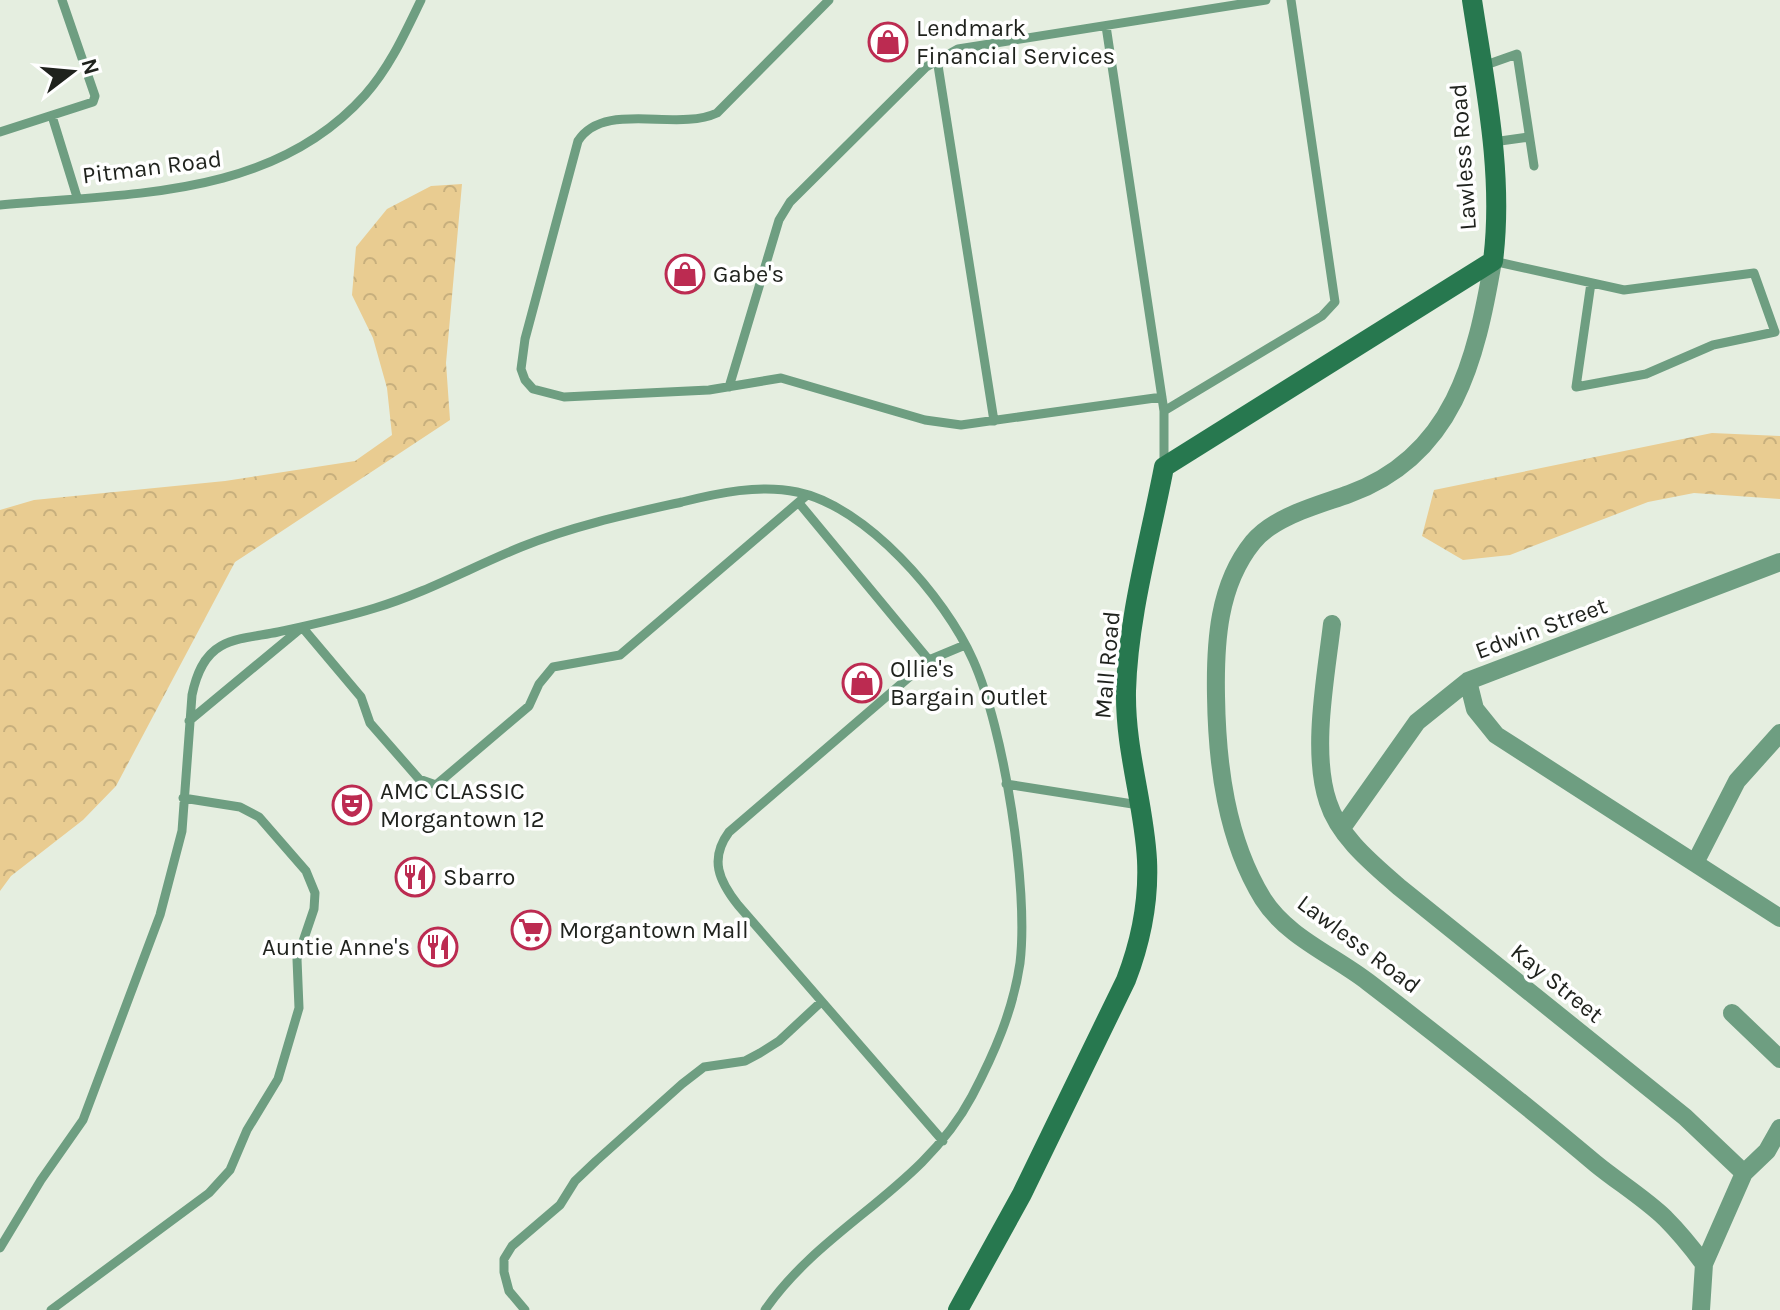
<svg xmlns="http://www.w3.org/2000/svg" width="1780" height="1310" font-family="Karla,sans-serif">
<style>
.forest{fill:url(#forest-crowns)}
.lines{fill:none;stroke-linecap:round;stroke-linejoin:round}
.lane{stroke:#6e9e81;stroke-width:9}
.street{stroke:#6e9e81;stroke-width:18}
.secondary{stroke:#27784f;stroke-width:20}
.labels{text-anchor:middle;stroke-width:7;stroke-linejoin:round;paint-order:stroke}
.poi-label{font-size:24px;fill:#1f221d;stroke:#fff;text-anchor:start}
.street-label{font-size:24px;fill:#1f221d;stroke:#fff}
</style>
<defs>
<pattern id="forest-crowns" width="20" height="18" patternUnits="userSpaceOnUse" patternTransform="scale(2)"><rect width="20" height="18" fill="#e9cc91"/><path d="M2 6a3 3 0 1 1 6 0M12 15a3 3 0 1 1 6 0" fill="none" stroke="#c7af7d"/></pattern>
</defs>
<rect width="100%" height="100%" fill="#e5eee0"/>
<path class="forest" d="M 462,184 L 446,363 L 450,420 L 235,562 L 116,786 L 83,820 L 11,876 L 0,891 L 0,510 L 34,500 L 225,481 L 355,461 L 392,435 L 387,388 L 373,338 L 352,295 L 356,247 L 387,209 L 431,186 Z
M 1712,433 L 1780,436 L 1780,499 L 1694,493 L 1648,502 L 1510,555 L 1463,560 L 1422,536 L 1434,490 Z"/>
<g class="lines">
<path class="lane" d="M 829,0 L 717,113 C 676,132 604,100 578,141 L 525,339 L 521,369 L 525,380 L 533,389 L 564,397 L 709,390 L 781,378 L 925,420 L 961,425 L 1162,397
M 1106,26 L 1164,411 L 1164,466
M 937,59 L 994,421
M 1483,66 L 1517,54 L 1534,166
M 52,116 L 77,197
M 0,132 L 93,102 L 95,96 L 62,0
M 1493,142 L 1529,137
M 0,205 C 128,193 272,199 365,95 C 390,67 405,33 421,0
M 1493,261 L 1624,290 L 1754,273 L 1775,332 L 1713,345 L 1646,374 L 1576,387 L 1591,283
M 729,387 L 779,220 L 790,202 L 926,67 L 958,49 L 1266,0
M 1164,411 L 1322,316 L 1335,302 L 1291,0
M 799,503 L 929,660
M 302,627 L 361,697 L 370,723 L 419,779 L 436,785 L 529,706 L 539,684 L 553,667 L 620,655 L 807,495
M 189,721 L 300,629
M 1006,784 L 1139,805
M 943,1141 L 738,905 C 719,881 709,859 729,832 L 929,660 L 965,645
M 0,1248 L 41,1180 L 83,1120 L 160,915 L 182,831 L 192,695 C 196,676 203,656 221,646 C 237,637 260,636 278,632 C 310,625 343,618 375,608 C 425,593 472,567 521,547 C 572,526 628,514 682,502 C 718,493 760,484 797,492 C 866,506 945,597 973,660 C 1004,729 1029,888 1020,963 C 1013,1011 994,1054 972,1096 C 922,1190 824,1225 765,1310
M 51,1310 L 209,1193 L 230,1170 L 247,1130 L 278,1079 L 299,1008 L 297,959 L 314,909 L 315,893 L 306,871 L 259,817 L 240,807 L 183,798
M 525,1310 L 509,1291 L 504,1272 L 504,1259 L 512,1246 L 560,1205 L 575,1181 L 596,1161 L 682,1084 L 704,1067 L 745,1061 L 760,1053 L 779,1041 L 821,1002"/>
<path class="street" d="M 1493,261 C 1476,360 1454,456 1349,494 C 1319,505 1274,516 1253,542 C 1218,585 1215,643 1216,696 C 1217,764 1226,839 1263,899 C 1287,937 1333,955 1368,982 C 1445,1041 1521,1101 1596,1164 C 1618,1182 1644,1198 1665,1218 C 1679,1232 1692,1248 1704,1264 L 1701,1310
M 1332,624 C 1326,676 1311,752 1328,802 C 1339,837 1373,864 1399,887 L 1685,1117 L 1744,1173
M 1468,681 L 1475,709 L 1496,735 L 1780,918
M 1342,828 L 1417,722 L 1468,681 L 1780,562
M 1695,863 L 1737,781 L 1780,733
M 1732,1013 L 1780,1059
M 1704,1264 L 1744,1173 L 1767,1151 L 1780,1128"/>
<path class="secondary" d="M 958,1310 L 1022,1194 L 1126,980 C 1141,941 1149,902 1147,860 C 1144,803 1125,751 1126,691 C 1128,617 1150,540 1164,467 L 1493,261 C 1504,174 1485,86 1472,0"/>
</g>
<defs>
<g id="shop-ring" transform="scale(2)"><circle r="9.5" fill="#fff" stroke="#bc2b51" stroke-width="1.5"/><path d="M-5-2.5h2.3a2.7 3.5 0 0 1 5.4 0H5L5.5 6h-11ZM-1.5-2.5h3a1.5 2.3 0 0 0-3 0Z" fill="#bc2b51"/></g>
<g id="theatre-ring" transform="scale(2)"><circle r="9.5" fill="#fff" stroke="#bc2b51" stroke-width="1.5"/><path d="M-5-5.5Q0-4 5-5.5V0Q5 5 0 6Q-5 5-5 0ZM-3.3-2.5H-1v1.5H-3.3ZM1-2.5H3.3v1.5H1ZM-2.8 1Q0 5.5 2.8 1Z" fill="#bc2b51"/></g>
<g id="restaurant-ring" transform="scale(2)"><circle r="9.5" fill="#fff" stroke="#bc2b51" stroke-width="1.5"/><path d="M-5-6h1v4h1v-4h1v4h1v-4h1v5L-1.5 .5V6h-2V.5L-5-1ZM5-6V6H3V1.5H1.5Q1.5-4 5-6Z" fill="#bc2b51"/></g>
<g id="supermarket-ring" transform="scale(2)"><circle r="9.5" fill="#fff" stroke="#bc2b51" stroke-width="1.5"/><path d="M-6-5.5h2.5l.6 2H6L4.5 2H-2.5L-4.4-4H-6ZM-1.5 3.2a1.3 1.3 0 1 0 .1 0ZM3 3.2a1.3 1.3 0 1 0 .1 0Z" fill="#bc2b51"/></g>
</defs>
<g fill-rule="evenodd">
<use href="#shop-ring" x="888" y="42"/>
<use href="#shop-ring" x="685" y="274"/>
<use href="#shop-ring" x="862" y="683"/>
<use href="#theatre-ring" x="352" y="805"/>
<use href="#restaurant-ring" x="415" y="877"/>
<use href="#supermarket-ring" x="531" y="930"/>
<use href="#restaurant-ring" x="438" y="947"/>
</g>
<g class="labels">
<g class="poi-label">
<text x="916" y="36">Lendmark<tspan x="916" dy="28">Financial Services</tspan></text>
<text x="713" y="282">Gabe's</text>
<text x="890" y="677">Ollie's<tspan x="890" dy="28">Bargain Outlet</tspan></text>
<text x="380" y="799">AMC CLASSIC<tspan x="380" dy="28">Morgantown 12</tspan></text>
<text x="443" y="885">Sbarro</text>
<text x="559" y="938">Morgantown Mall</text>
<text x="410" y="955" text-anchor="end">Auntie Anne's</text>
</g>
<g class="street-label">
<text transform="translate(1463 157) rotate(-94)" y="8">Lawless Road</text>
<text transform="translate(152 167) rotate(-7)" y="8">Pitman Road</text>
<text transform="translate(1541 628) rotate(-20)" y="8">Edwin Street</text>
<text transform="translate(1107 665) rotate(-85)" y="8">Mall Road</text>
<text transform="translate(1359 944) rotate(37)" y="8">Lawless Road</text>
<text transform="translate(1557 983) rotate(39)" y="8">Kay Street</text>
</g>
</g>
<g transform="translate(72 72) rotate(74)" stroke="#ffffff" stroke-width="6" paint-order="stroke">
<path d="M0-6L14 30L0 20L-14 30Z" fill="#1f221d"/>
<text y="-12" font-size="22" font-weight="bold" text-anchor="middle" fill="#1f221d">N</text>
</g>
</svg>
